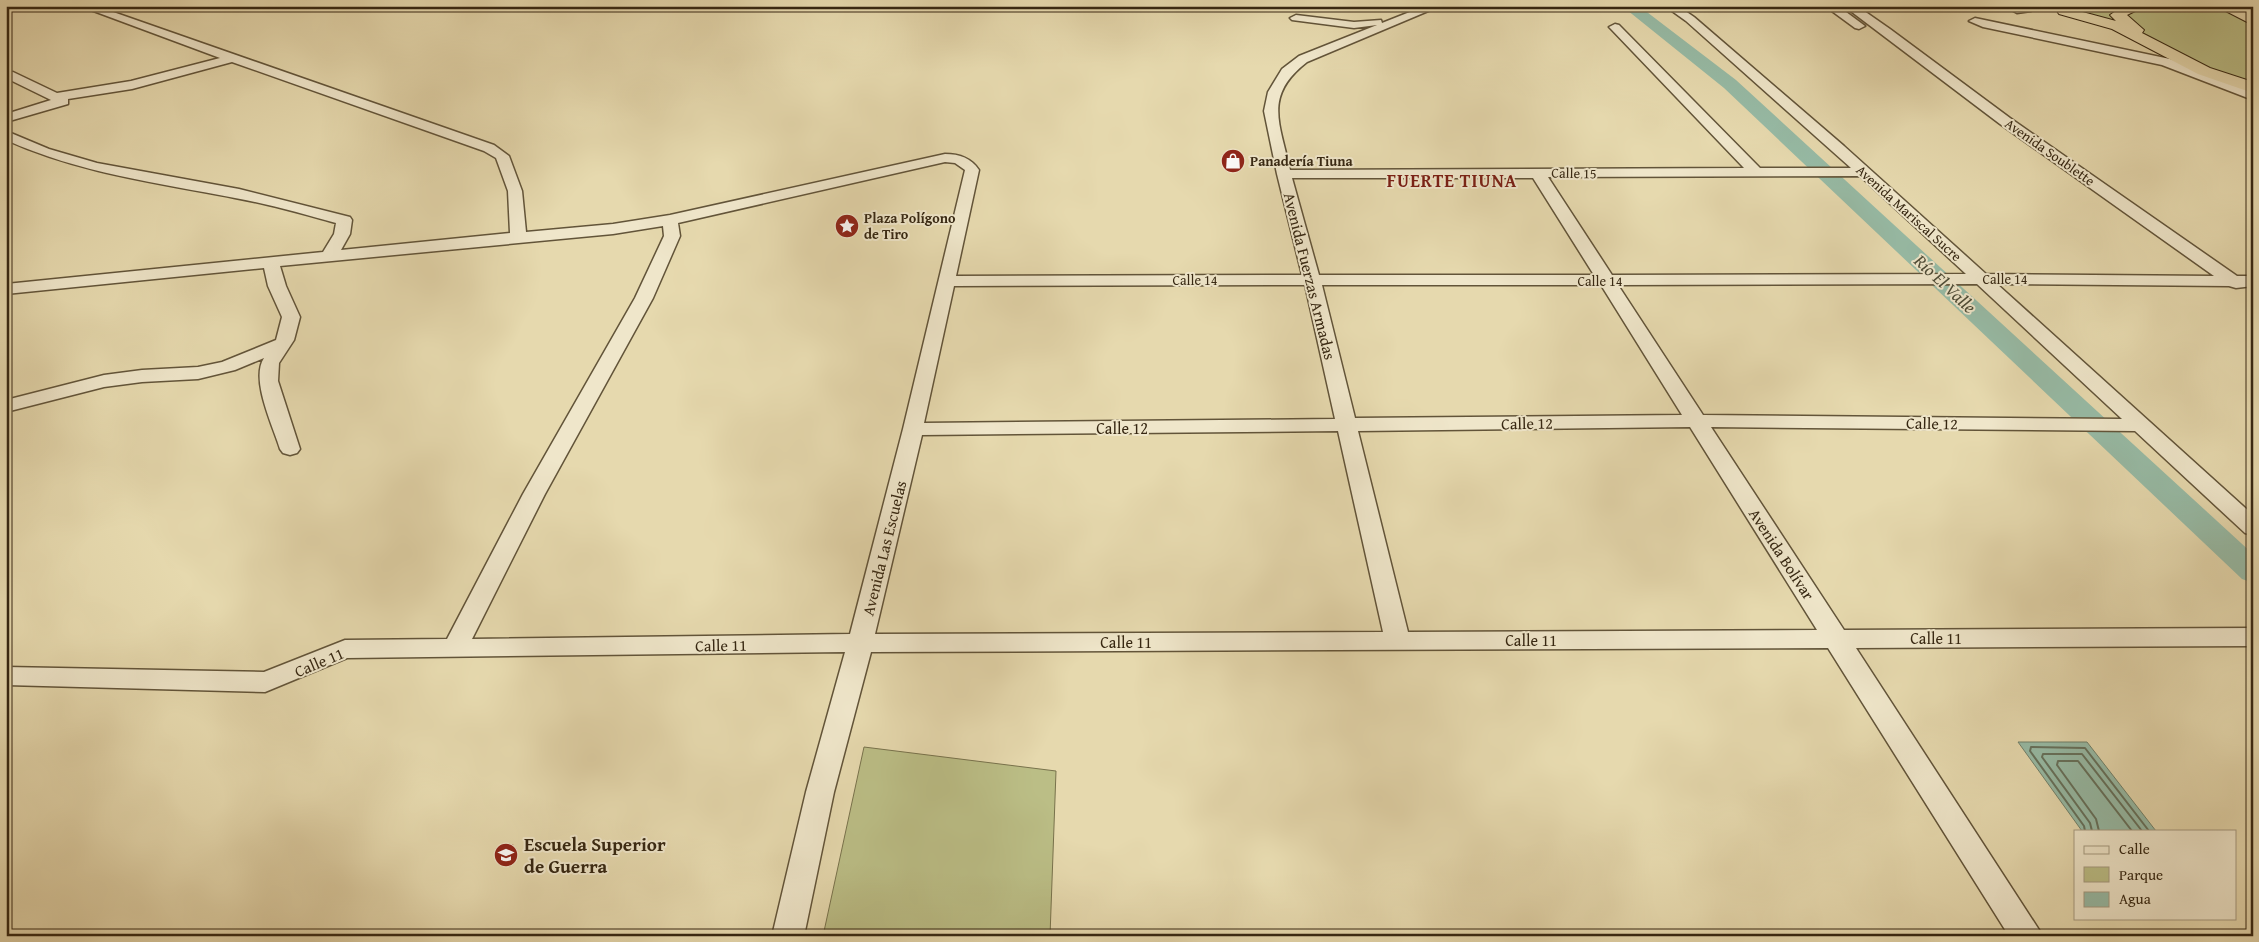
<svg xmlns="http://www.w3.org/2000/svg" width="2259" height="942" font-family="'Gentium Book Plus',serif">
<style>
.green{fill:#bbbe86;stroke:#78724c}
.water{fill:#97bba6;stroke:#70806b}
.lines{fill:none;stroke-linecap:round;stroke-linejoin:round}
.shore{stroke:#66715c;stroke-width:2}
.river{fill:#97bba6;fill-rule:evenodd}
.minor-casing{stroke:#625439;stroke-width:3}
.highway-casing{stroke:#362712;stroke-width:2}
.minor{fill:#efe6ca;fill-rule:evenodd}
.highway{fill:#e6d9ae;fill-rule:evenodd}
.labels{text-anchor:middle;stroke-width:4;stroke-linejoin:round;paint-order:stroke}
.far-street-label{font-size:14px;fill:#362712;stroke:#efe6ca}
.far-poi-label{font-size:14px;font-weight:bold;fill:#362712;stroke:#efe6ca;text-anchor:start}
.street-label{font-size:16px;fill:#362712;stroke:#efe6ca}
.far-district-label{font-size:18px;font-weight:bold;letter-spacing:1px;fill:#7a1f14;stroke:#efe6ca}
.water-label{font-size:18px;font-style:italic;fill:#4e4c37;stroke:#efe6ca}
.near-poi-label{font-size:19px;font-weight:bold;fill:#362712;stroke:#efe6ca;text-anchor:start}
</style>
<rect width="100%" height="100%" fill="#e6d9ae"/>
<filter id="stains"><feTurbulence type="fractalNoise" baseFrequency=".004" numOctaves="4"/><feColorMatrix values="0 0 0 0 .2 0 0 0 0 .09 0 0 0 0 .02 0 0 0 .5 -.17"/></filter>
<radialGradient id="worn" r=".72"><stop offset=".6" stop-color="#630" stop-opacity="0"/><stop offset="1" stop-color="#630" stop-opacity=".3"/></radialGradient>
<path class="green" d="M 2052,6 L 2223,6 L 2253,21 L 2253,88 L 2117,26 Z
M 864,747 L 1056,771 L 1050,936 L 823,936 Z"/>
<path class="water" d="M 2018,742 L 2087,742 L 2156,831 L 2082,831 Z"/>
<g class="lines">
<path class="shore" d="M 2085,831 L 2084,826 L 2030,751 L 2031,747 L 2085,748 L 2149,831
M 2092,831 L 2090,823 L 2042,757 L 2043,754 L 2082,754 L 2142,831
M 2099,831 L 2096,819 L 2057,765 L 2058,761 L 2078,761 L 2132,831"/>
<path class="river" d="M 1622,6 L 1639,6 L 1736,80 L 2253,554 L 2253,583 L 2242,579 L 1724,88 Z"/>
<g class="minor-casing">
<path id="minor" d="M 80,6 L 96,6 L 494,145 L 509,156 L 522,191 L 526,232 L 613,224 L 670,215 L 945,154 C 960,154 971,158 979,170 L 956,276 L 1302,275 L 1277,174 L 1264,111 L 1268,92 L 1282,69 L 1299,56 L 1377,25 L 1354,28 L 1292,20 L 1290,18 L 1296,15 L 1354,22 L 1381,20 L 1382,23 L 1425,6 L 1440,6 L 1307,62 C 1263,96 1280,123 1290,170 L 1744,168 L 1611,29 L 1609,27 L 1615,24 L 1619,25 L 1760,168 L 1851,168 L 1686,21 L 1665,6 L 1678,6 L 1694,17 L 1844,146 L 1986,274 L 2214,276 L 2000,124 L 1844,6 L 1857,6 L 1890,29 L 2010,118 L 2237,276 L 2253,276 L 2253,286 L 2236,288 L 2229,286 L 1997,284 L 2253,515 L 2253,535 L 2245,533 L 2135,431 L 1711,427 L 1844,630 L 2253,628 L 2253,646 L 1856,648 L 2043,936 L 2009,936 L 1828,648 L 871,652 L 834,792 L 804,936 L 772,936 L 806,792 L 845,652 L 347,658 L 265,692 L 6,685 L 6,667 L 264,672 L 345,640 L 447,639 L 523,494 L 635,298 L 664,236 L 663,226 L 613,234 L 280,266 L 286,286 L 300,317 L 294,340 L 279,363 L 278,381 L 300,449 L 297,453 L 290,455 L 283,453 L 280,449 C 273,426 250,379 264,358 L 235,370 L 198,379 L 142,382 L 104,387 L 6,412 L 6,400 L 104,375 L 142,370 L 198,367 L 222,362 L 276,340 L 282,317 L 268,286 L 264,268 L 6,294 L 6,284 L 323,252 L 334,234 L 336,223 C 303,214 269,204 235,198 C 158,183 79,173 6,140 L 6,131 L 49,149 L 97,163 L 239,189 L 350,217 L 352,220 L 350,234 L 341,250 L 510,233 L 508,191 L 496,158 L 484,151 L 232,62 L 132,89 L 68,99 L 68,104 L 6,122 L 6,114 L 51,100 L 6,78 L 6,72 L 13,72 L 57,93 L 131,81 L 220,58 ZM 945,162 L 955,163 L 965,170 L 903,429 L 850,634 L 472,639 L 545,494 L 653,298 L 680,236 L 678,223 ZM 1860,176 L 1966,274 L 1612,275 L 1548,177 ZM 1292,178 L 1533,178 L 1594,275 L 1319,275 ZM 1977,284 L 2122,419 L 1703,415 L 1618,285 ZM 1305,285 L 1335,419 L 924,423 L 954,286 ZM 1322,285 L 1601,285 L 1682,415 L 1355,418 ZM 1690,427 L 1817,630 L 1408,632 L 1358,431 ZM 1338,431 L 1383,632 L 875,634 L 922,435 Z
M 1825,6 L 1838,6 L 1865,26 L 1859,29 L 1855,28 Z
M 2004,6 L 2029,6 L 2032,9 L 2031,11 L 2017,13 Z
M 1975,18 L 2170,59 L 2253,91 L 2253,100 L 2162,65 L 1983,27 L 1969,21 Z"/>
</g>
<g class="highway-casing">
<path id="highway" d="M 2123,6 L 2151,6 L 2149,9 L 2135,11 L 2127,15 L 2144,30 L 2142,33 L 2210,68 L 2253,82 L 2253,93 L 2198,74 L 2112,29 L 2059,14 L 2057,11 L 2064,7 L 2116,21 L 2110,15 Z
M 2216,6 L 2234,6 L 2253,15 L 2253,25 Z"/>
</g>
<use href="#minor" class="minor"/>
<use href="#highway" class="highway"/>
</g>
<defs>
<g id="shop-disc" transform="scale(1.25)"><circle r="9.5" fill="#8f2418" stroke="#efe6ca"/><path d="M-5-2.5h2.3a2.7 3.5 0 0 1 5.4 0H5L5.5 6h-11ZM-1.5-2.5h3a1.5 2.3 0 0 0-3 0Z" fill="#fff"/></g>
<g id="sight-disc" transform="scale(1.25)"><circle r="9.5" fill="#8f2418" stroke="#efe6ca"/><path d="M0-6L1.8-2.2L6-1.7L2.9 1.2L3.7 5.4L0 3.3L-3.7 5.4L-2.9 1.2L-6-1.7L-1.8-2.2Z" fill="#fff"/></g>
<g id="school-disc" transform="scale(1.25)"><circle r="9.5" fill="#8f2418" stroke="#efe6ca"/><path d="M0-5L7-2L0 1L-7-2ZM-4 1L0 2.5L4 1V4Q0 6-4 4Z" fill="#fff"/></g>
</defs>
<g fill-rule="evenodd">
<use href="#shop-disc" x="1233" y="161"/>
<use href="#sight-disc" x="847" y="226"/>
<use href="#school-disc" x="506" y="855"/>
</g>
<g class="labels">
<g class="far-street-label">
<text transform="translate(2050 152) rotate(35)" y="5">Avenida Soublette</text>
<text transform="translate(1574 173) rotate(1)" y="5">Calle 15</text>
<text transform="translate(1909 213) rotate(42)" y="5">Avenida Mariscal Sucre</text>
<text x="2005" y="284">Calle 14</text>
<text x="1195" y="285">Calle 14</text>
<text x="1600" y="286">Calle 14</text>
</g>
<g class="far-poi-label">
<text x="1250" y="166">Panadería Tiuna</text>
<text x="864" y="223">Plaza Polígono<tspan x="864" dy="16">de Tiro</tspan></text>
</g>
<g class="street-label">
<text transform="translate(1310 276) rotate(76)" y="6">Avenida Fuerzas Armadas</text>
<text transform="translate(1527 423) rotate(-1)" y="6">Calle 12</text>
<text transform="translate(1932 423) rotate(1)" y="6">Calle 12</text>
<text x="1122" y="434">Calle 12</text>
<text transform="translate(884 548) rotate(-76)" y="6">Avenida Las Escuelas</text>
<text transform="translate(1782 554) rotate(57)" y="6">Avenida Bolívar</text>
<text x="1936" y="644">Calle 11</text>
<text x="1531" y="646">Calle 11</text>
<text x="1126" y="648">Calle 11</text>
<text transform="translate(721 645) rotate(-1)" y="6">Calle 11</text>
<text transform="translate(319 662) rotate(-23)" y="6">Calle 11</text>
</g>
<g class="far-district-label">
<text x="1452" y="187">FUERTE TIUNA</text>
</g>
<g class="water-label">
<text transform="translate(1945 284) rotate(43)" y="6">Río El Valle</text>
</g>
<g class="near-poi-label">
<text x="524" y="851">Escuela Superior<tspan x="524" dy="22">de Guerra</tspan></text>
</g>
</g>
<rect width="2259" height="942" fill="none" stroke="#e6d9ae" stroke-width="25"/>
<rect x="8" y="8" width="2244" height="927" fill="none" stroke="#362712" stroke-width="2.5"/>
<rect x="12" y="12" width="2234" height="917" fill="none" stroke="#362712"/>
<rect x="2074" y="830" width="162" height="90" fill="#efe6ca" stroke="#a59a80"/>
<rect x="2084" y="846" width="25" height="8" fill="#efe6ca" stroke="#a59a80"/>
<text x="2119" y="854" font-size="15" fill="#362712">Calle</text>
<rect x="2084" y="867" width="25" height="15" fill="#bbbe86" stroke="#a59a80"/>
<text x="2119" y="880" font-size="15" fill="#362712">Parque</text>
<rect x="2084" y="892" width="25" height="15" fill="#97bba6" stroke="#a59a80"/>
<text x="2119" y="904" font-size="15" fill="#362712">Agua</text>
<rect width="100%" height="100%" filter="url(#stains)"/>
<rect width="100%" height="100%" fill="url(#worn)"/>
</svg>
